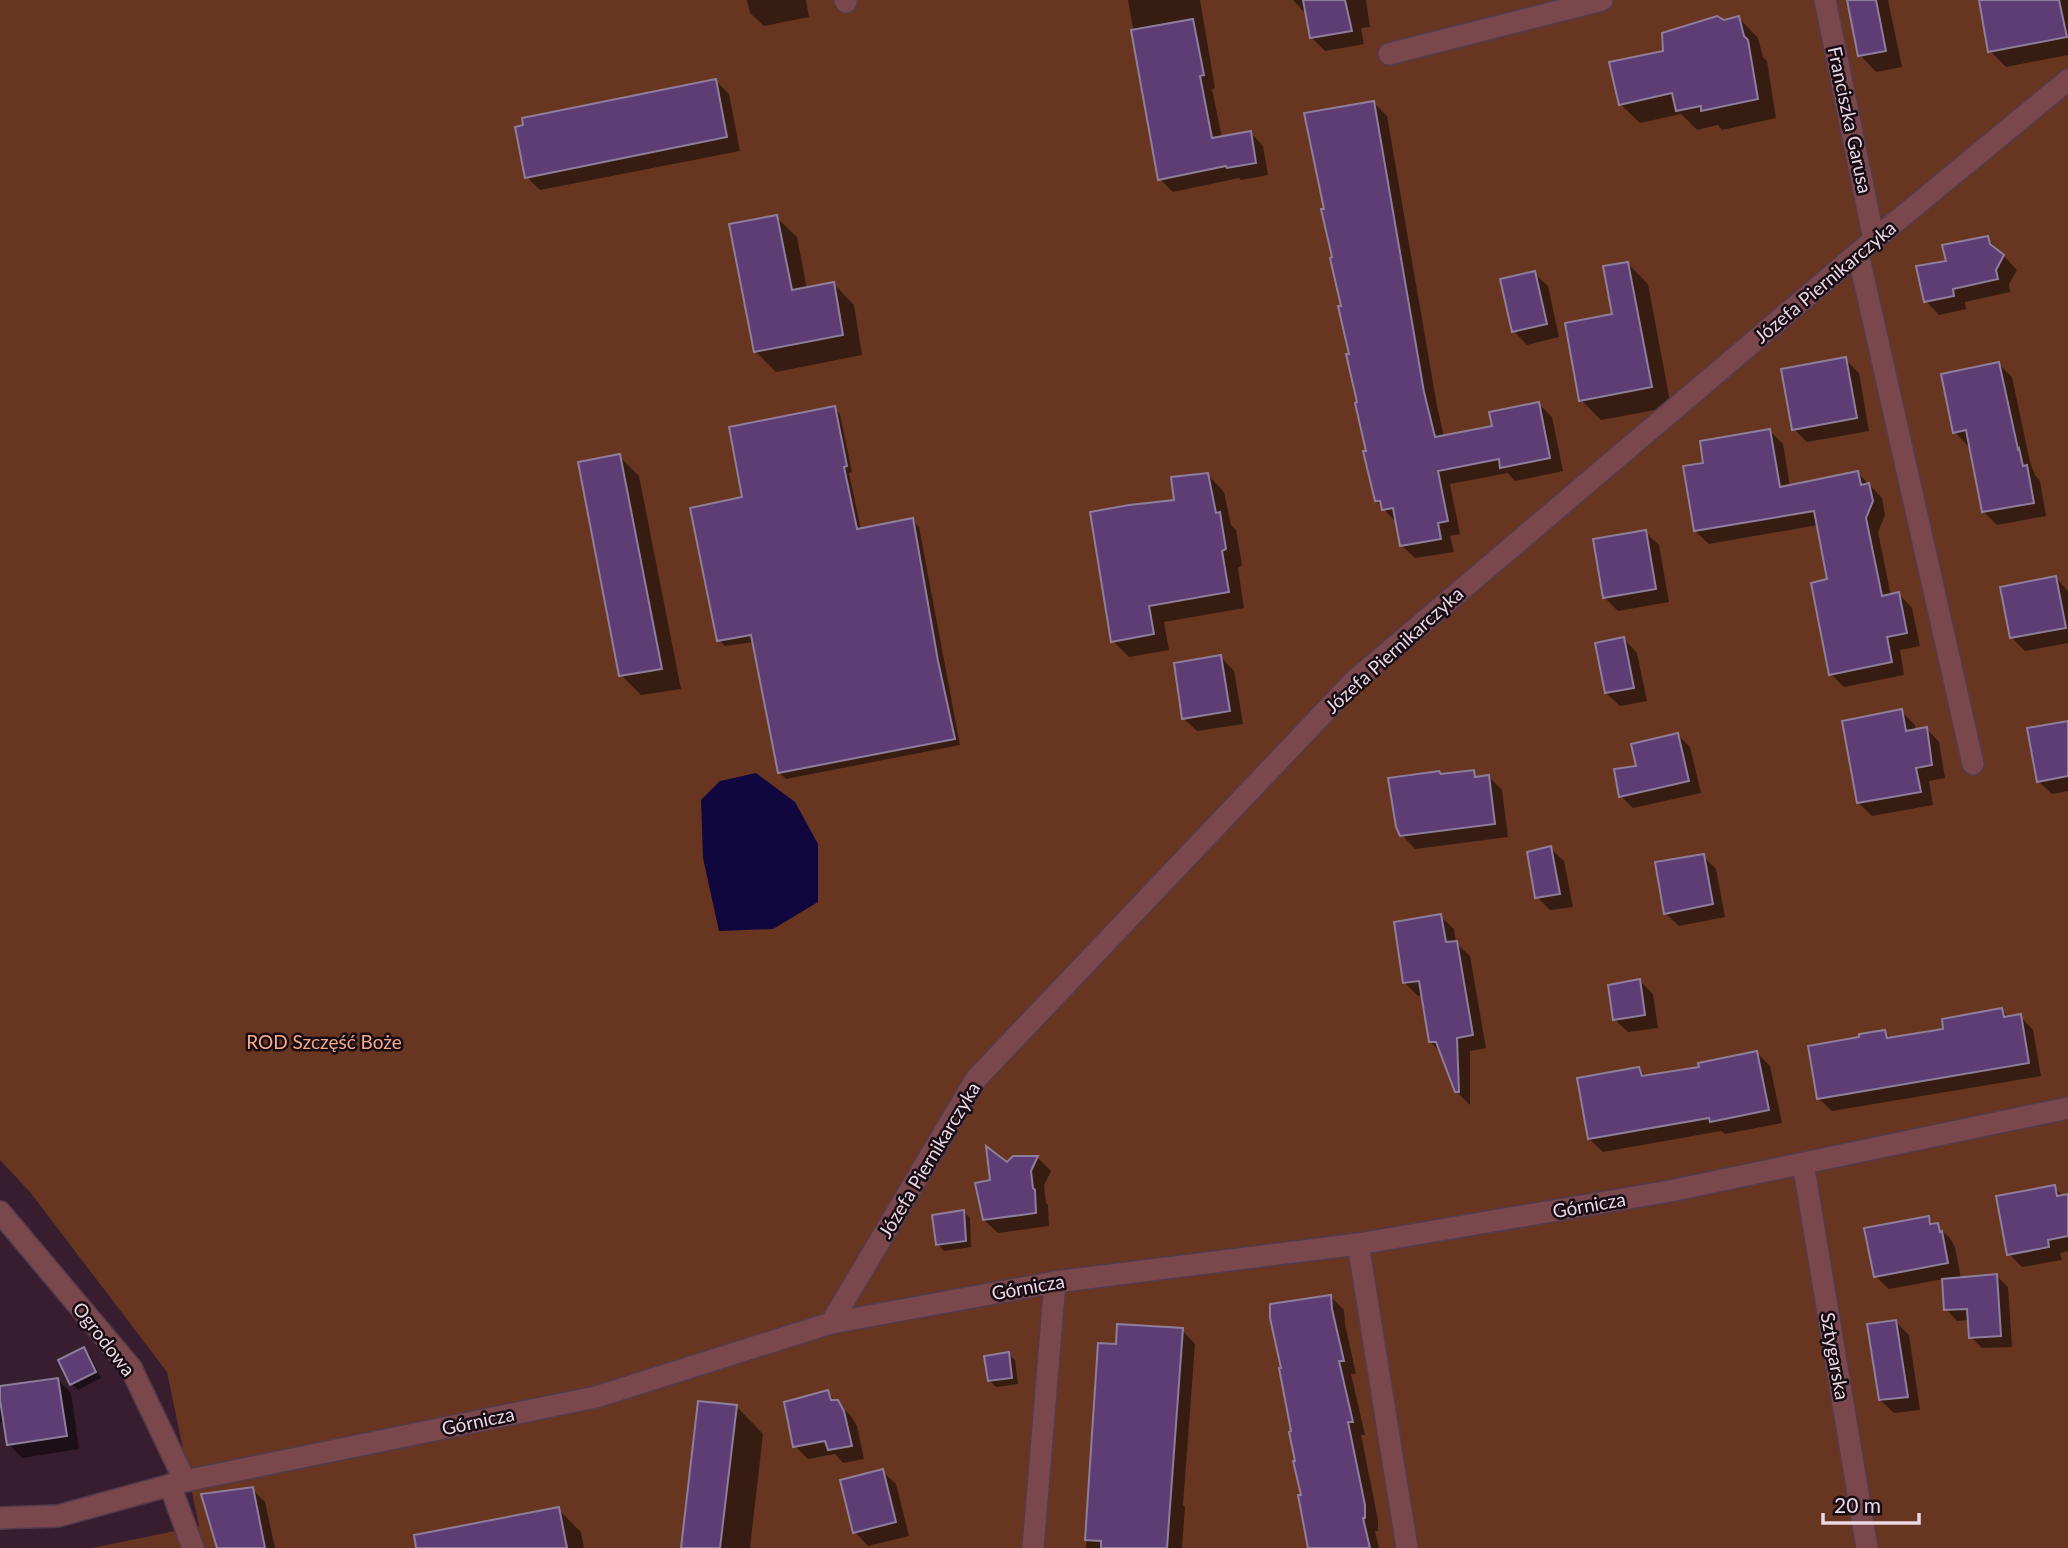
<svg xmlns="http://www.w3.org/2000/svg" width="2068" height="1548" font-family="Lato,sans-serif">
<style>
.green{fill:#683620}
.water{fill:#10073f}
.shadow{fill:#0007}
.building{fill:#5e3d75;stroke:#8f7d9c;stroke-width:2}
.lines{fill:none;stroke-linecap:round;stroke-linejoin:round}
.street-casing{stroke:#543b4b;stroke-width:24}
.street{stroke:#7a474d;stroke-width:21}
.labels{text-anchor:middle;stroke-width:5;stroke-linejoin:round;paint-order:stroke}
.street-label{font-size:19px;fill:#ead8e3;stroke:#170c13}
.park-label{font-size:19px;fill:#f7a989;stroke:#170c13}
</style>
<rect width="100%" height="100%" fill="#371d2e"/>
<path class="green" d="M 0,0 L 2068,0 L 2068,1548 L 78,1548 L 92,1548 L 199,1526 L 167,1372 L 30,1192 L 0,1160 Z"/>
<path class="water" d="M 756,773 L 795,802 L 818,844 L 818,902 L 773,929 L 719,931 L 703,858 L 701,800 L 720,781 Z"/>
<path class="shadow" d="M 747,0 L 806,0 L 809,17 L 764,26 L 750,13 Z
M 1128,0 L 1200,0 L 1215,88 L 1212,89 L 1222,138 L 1251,133 L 1263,146 L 1268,175 L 1241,180 L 1239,178 L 1173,192 L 1160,179 Z
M 1293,0 L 1366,0 L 1370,27 L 1361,28 L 1364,44 L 1325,51 L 1312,38 L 1308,16 Z
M 1849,0 L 1888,0 L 1902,67 L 1876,72 L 1860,55 Z
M 1981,0 L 2068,0 L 2068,55 L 2006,67 L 1990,51 Z
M 1739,18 L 1758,38 L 1763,57 L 1767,61 L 1776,118 L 1722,130 L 1718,125 L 1697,130 L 1681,114 L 1640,123 L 1620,104 L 1665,52 L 1723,22 Z
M 716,81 L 729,94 L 740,151 L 540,190 L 527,177 L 525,126 Z
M 1374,103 L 1387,116 L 1437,406 L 1444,437 L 1494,427 L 1539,404 L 1552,417 L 1563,471 L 1515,481 L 1508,473 L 1450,484 L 1460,534 L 1450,536 L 1454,552 L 1415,558 L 1401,545 L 1397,523 L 1376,501 L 1343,307 Z
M 776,217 L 797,237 L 807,289 L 834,284 L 854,305 L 862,355 L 776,372 L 756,352 Z
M 1987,238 L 2017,270 L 2009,284 L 2010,292 L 1965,302 L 1966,309 L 1939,315 L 1926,301 L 1948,262 Z
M 1627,263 L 1648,284 L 1671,407 L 1601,420 L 1581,400 L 1614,316 Z
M 1534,273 L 1548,286 L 1559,337 L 1527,345 L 1514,331 Z
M 1845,359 L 1859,373 L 1869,431 L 1807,442 L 1794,429 Z
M 1999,364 L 2012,377 L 2030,462 L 2035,475 L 2040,481 L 2046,516 L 1997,525 L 1983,511 L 1971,445 L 1968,446 L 1955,432 Z
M 834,408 L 840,414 L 852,472 L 849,473 L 861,530 L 912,520 L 919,527 L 960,745 L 786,779 L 779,772 L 754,642 L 725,646 L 719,640 L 744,498 Z
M 1770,431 L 1783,444 L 1790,487 L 1858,473 L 1882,498 L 1885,515 L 1878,532 L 1891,596 L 1899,594 L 1912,608 L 1920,646 L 1900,650 L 1904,675 L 1844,687 L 1831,674 L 1829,581 L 1818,525 L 1709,544 L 1695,531 L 1705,464 Z
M 619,456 L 639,476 L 681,689 L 641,695 L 621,675 Z
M 1208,475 L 1224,492 L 1231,525 L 1236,530 L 1242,565 L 1238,568 L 1244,608 L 1164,622 L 1169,650 L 1129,657 L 1113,641 L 1176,502 Z
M 1645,532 L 1659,545 L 1669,602 L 1618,611 L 1605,598 Z
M 2056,578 L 2068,591 L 2068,643 L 2025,651 L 2011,637 Z
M 1624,639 L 1637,653 L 1647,701 L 1620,706 L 1606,693 Z
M 1221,657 L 1234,671 L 1243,724 L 1197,731 L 1183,718 Z
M 1901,711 L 1915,725 L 1916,731 L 1926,728 L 1939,742 L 1945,778 L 1929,781 L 1933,805 L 1872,816 L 1859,803 Z
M 2068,723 L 2068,791 L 2052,794 L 2038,781 Z
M 1678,735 L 1690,747 L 1701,793 L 1633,808 L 1621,796 Z
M 1473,772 L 1479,778 L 1489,777 L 1502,790 L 1508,837 L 1415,849 L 1402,835 L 1441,775 Z
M 1550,848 L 1564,861 L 1573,907 L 1550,910 L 1537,897 Z
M 1703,856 L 1716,869 L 1725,917 L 1679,926 L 1665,913 Z
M 1440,916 L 1454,929 L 1456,943 L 1470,956 L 1486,1048 L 1470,1051 L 1470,1105 L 1457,1092 L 1442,1053 L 1430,1042 L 1423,995 L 1418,996 L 1404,982 Z
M 1640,981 L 1653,994 L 1658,1028 L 1628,1032 L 1614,1019 Z
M 2001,1010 L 2010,1018 L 2020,1016 L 2033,1030 L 2041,1076 L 1832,1111 L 1818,1098 L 1885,1032 L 1892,1039 L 1945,1030 Z
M 1757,1053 L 1770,1066 L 1782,1123 L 1725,1134 L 1721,1131 L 1603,1152 L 1589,1139 L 1639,1069 L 1647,1077 L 1701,1069 Z
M 1013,1158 L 1038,1158 L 1051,1171 L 1044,1185 L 1046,1203 L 1048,1205 L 1049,1226 L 998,1233 L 984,1220 L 991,1181 Z
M 2054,1187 L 2063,1196 L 2068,1196 L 2068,1251 L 2060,1253 L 2062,1260 L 2022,1267 L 2009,1254 Z
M 964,1212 L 970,1218 L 971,1247 L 944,1251 L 938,1244 Z
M 1928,1218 L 1950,1238 L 1955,1247 L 1961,1279 L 1997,1276 L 2008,1287 L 2012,1347 L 1982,1348 L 1971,1337 L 1969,1320 L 1957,1321 L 1946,1309 L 1944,1279 L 1889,1289 L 1875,1276 Z
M 1331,1297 L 1344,1310 L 1345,1324 L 1356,1374 L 1351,1374 L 1365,1435 L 1361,1435 L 1378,1520 L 1378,1531 L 1375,1531 L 1379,1548 L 1310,1548 L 1303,1496 Z
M 1896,1322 L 1909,1335 L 1920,1410 L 1894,1413 L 1880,1400 Z
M 1182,1330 L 1195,1344 L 1183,1505 L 1185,1507 L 1182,1548 L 1086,1548 L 1099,1345 L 1117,1346 Z
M 84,1349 L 90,1355 L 101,1378 L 78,1390 L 72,1384 Z
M 1008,1354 L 1015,1360 L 1018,1384 L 996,1387 L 990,1381 Z
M 58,1380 L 71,1393 L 79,1449 L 22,1458 L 9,1444 L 5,1422 L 0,1422 L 0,1388 Z
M 827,1392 L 851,1416 L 857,1426 L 864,1459 L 843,1463 L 835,1454 L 808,1459 L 795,1446 Z
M 737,1407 L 763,1434 L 750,1548 L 682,1548 Z
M 882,1471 L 896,1484 L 909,1536 L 868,1546 L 855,1532 Z
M 252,1489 L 265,1502 L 275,1548 L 219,1548 Z
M 558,1509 L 581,1532 L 584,1548 L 424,1548 Z"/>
<path class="building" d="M 1303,0 L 1345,0 L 1352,31 L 1310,38 Z
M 1847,0 L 1876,0 L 1886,51 L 1858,56 Z
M 1979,0 L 2059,0 L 2067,37 L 1988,52 Z
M 1717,16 L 1724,20 L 1739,16 L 1744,36 L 1748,40 L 1758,99 L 1701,111 L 1701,106 L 1676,111 L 1672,93 L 1619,105 L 1609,62 L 1663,51 L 1662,33 Z
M 1193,19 L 1204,75 L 1200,76 L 1212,138 L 1251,131 L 1256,163 L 1227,168 L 1226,166 L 1158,180 L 1131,30 Z
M 716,79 L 727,137 L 525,178 L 515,127 L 523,125 L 522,118 Z
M 1374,101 L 1424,392 L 1435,437 L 1492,426 L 1489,412 L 1539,402 L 1550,458 L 1500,468 L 1499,459 L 1438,471 L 1448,521 L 1438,523 L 1441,539 L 1400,546 L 1393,508 L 1382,510 L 1380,501 L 1375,501 L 1363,451 L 1366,451 L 1355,403 L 1357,402 L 1346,354 L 1349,354 L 1338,306 L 1341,306 L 1330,258 L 1332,257 L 1321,209 L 1324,209 L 1304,113 Z
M 777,215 L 792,290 L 834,282 L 843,335 L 754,352 L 729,224 Z
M 1988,236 L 1990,244 L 2004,255 L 1996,270 L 1998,279 L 1953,289 L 1954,296 L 1924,302 L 1916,266 L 1946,261 L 1942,245 Z
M 1628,262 L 1652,387 L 1579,401 L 1565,323 L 1612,314 L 1603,266 Z
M 1535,271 L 1547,324 L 1512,332 L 1500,279 Z
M 1846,357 L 1857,418 L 1792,430 L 1781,369 Z
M 1999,362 L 2018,449 L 2019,448 L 2023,466 L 2027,465 L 2034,503 L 1982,512 L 1966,430 L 1953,433 L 1941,374 Z
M 835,406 L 847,466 L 844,467 L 857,529 L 913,518 L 938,661 L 955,739 L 778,773 L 751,635 L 717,641 L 690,508 L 742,497 L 729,427 Z
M 1770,429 L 1780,487 L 1858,471 L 1861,485 L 1869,483 L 1873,501 L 1866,518 L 1882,596 L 1899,592 L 1907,633 L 1887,637 L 1892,662 L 1829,675 L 1811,583 L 1827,579 L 1814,511 L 1694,531 L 1683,466 L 1703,463 L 1700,441 Z
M 620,454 L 662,669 L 619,676 L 578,462 Z
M 1208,473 L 1216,513 L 1220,512 L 1226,549 L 1222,551 L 1229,592 L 1149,606 L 1154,634 L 1111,642 L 1090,512 L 1129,505 L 1174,500 L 1171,477 Z
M 1646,530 L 1656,589 L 1603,598 L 1593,539 Z
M 2056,576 L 2066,628 L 2010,638 L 2000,587 Z
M 1624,637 L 1634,688 L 1605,693 L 1595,643 Z
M 1221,655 L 1230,711 L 1182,719 L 1174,663 Z
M 1902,709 L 1906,731 L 1927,727 L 1932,765 L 1916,768 L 1921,792 L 1857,803 L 1842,721 Z
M 2068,721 L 2068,776 L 2037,782 L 2027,728 Z
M 1678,733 L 1689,781 L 1619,797 L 1614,769 L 1636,766 L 1631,744 Z
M 1474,770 L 1475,777 L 1489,775 L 1495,824 L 1400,836 L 1396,827 L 1388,778 L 1439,771 L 1441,774 Z
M 1551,846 L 1560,894 L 1535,898 L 1527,852 Z
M 1704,854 L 1713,904 L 1664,914 L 1655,862 Z
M 1441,914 L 1446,942 L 1457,941 L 1473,1035 L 1457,1038 L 1459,1092 L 1455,1092 L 1436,1042 L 1429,1042 L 1419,981 L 1403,983 L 1394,922 Z
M 1640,979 L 1645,1015 L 1613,1020 L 1608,985 Z
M 2002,1008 L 2004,1017 L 2021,1014 L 2029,1063 L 1817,1099 L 1808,1046 L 1859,1037 L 1859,1034 L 1885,1030 L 1887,1038 L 1943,1029 L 1942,1019 Z
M 1757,1051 L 1769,1110 L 1710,1122 L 1709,1118 L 1588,1139 L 1577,1078 L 1639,1067 L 1642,1076 L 1699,1067 L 1698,1063 Z
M 986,1146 L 1007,1162 L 1013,1156 L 1038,1156 L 1031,1171 L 1033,1188 L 1035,1190 L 1036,1213 L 983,1220 L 975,1183 L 990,1180 Z
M 2055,1185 L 2057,1196 L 2068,1194 L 2068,1236 L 2048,1240 L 2049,1247 L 2007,1255 L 1996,1196 Z
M 964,1210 L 966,1241 L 936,1245 L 932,1215 Z
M 1929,1216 L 1930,1224 L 1938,1223 L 1940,1232 L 1942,1231 L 1948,1263 L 1874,1277 L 1864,1228 Z
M 1997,1274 L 2001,1336 L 1969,1338 L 1967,1309 L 1944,1310 L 1942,1279 Z
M 1331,1295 L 1332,1309 L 1344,1361 L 1339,1361 L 1353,1422 L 1348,1422 L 1365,1505 L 1365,1518 L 1363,1518 L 1370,1548 L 1308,1548 L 1298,1495 L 1301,1495 L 1293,1461 L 1295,1461 L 1289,1432 L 1291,1431 L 1279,1368 L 1281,1368 L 1270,1318 L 1270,1304 Z
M 1896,1320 L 1908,1397 L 1879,1400 L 1867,1324 Z
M 1117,1324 L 1183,1328 L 1167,1548 L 1101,1548 L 1101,1541 L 1085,1540 L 1098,1343 L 1116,1344 Z
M 84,1347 L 96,1372 L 70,1385 L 58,1360 Z
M 1009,1352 L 1012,1378 L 988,1381 L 984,1356 Z
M 58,1378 L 67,1436 L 7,1445 L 0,1400 L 0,1386 Z
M 828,1390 L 831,1400 L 838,1400 L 844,1411 L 852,1446 L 828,1450 L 825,1441 L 793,1447 L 784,1402 Z
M 698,1401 L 737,1405 L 720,1548 L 681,1548 Z
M 883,1469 L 896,1522 L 853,1533 L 840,1480 Z
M 253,1487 L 265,1548 L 217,1548 L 201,1494 Z
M 559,1507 L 567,1548 L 416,1548 L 414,1535 Z"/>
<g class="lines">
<g class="street-casing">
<path id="street" d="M 845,0 L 846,2
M 1825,0 L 1874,240
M 1389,54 L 1602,0
M 1858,253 L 1973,764
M 1803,1163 L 1867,1548
M 0,1212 L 131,1368 L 185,1481
M 1358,1244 L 1407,1548
M 831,1323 L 976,1079 L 1354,681 L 1858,253 L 2068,80
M 170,1485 L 193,1548
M 0,1518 L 58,1516 L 185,1481 L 596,1397 L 831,1323 L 1055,1282 L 1358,1244 L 1670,1191 L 2068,1108
M 1033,1548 L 1055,1282"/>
</g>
<use href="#street" class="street"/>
</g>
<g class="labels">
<g class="street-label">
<text transform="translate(1850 120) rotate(78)" y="7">Franciszka Garusa</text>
<text transform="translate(1825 282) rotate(-40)" y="7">Józefa Piernikarczyka</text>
<text transform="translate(1394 650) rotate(-42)" y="7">Józefa Piernikarczyka</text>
<text transform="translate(929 1160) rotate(-59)" y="7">Józefa Piernikarczyka</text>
<text transform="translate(1589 1205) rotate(-10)" y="7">Górnicza</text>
<text transform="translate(1028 1287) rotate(-10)" y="7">Górnicza</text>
<text transform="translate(104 1339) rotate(52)" y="7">Ogrodowa</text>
<text transform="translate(1835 1356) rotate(80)" y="7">Sztygarska</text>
<text transform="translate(478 1421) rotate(-12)" y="7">Górnicza</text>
</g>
<g class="park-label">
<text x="324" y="1049">ROD Szczęść Boże</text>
</g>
</g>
<path d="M1823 1513v10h96v-10" fill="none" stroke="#ead8e3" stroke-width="3.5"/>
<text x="1834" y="1513" font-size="21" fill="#ead8e3" stroke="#170c13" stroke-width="5" paint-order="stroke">20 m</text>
</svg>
